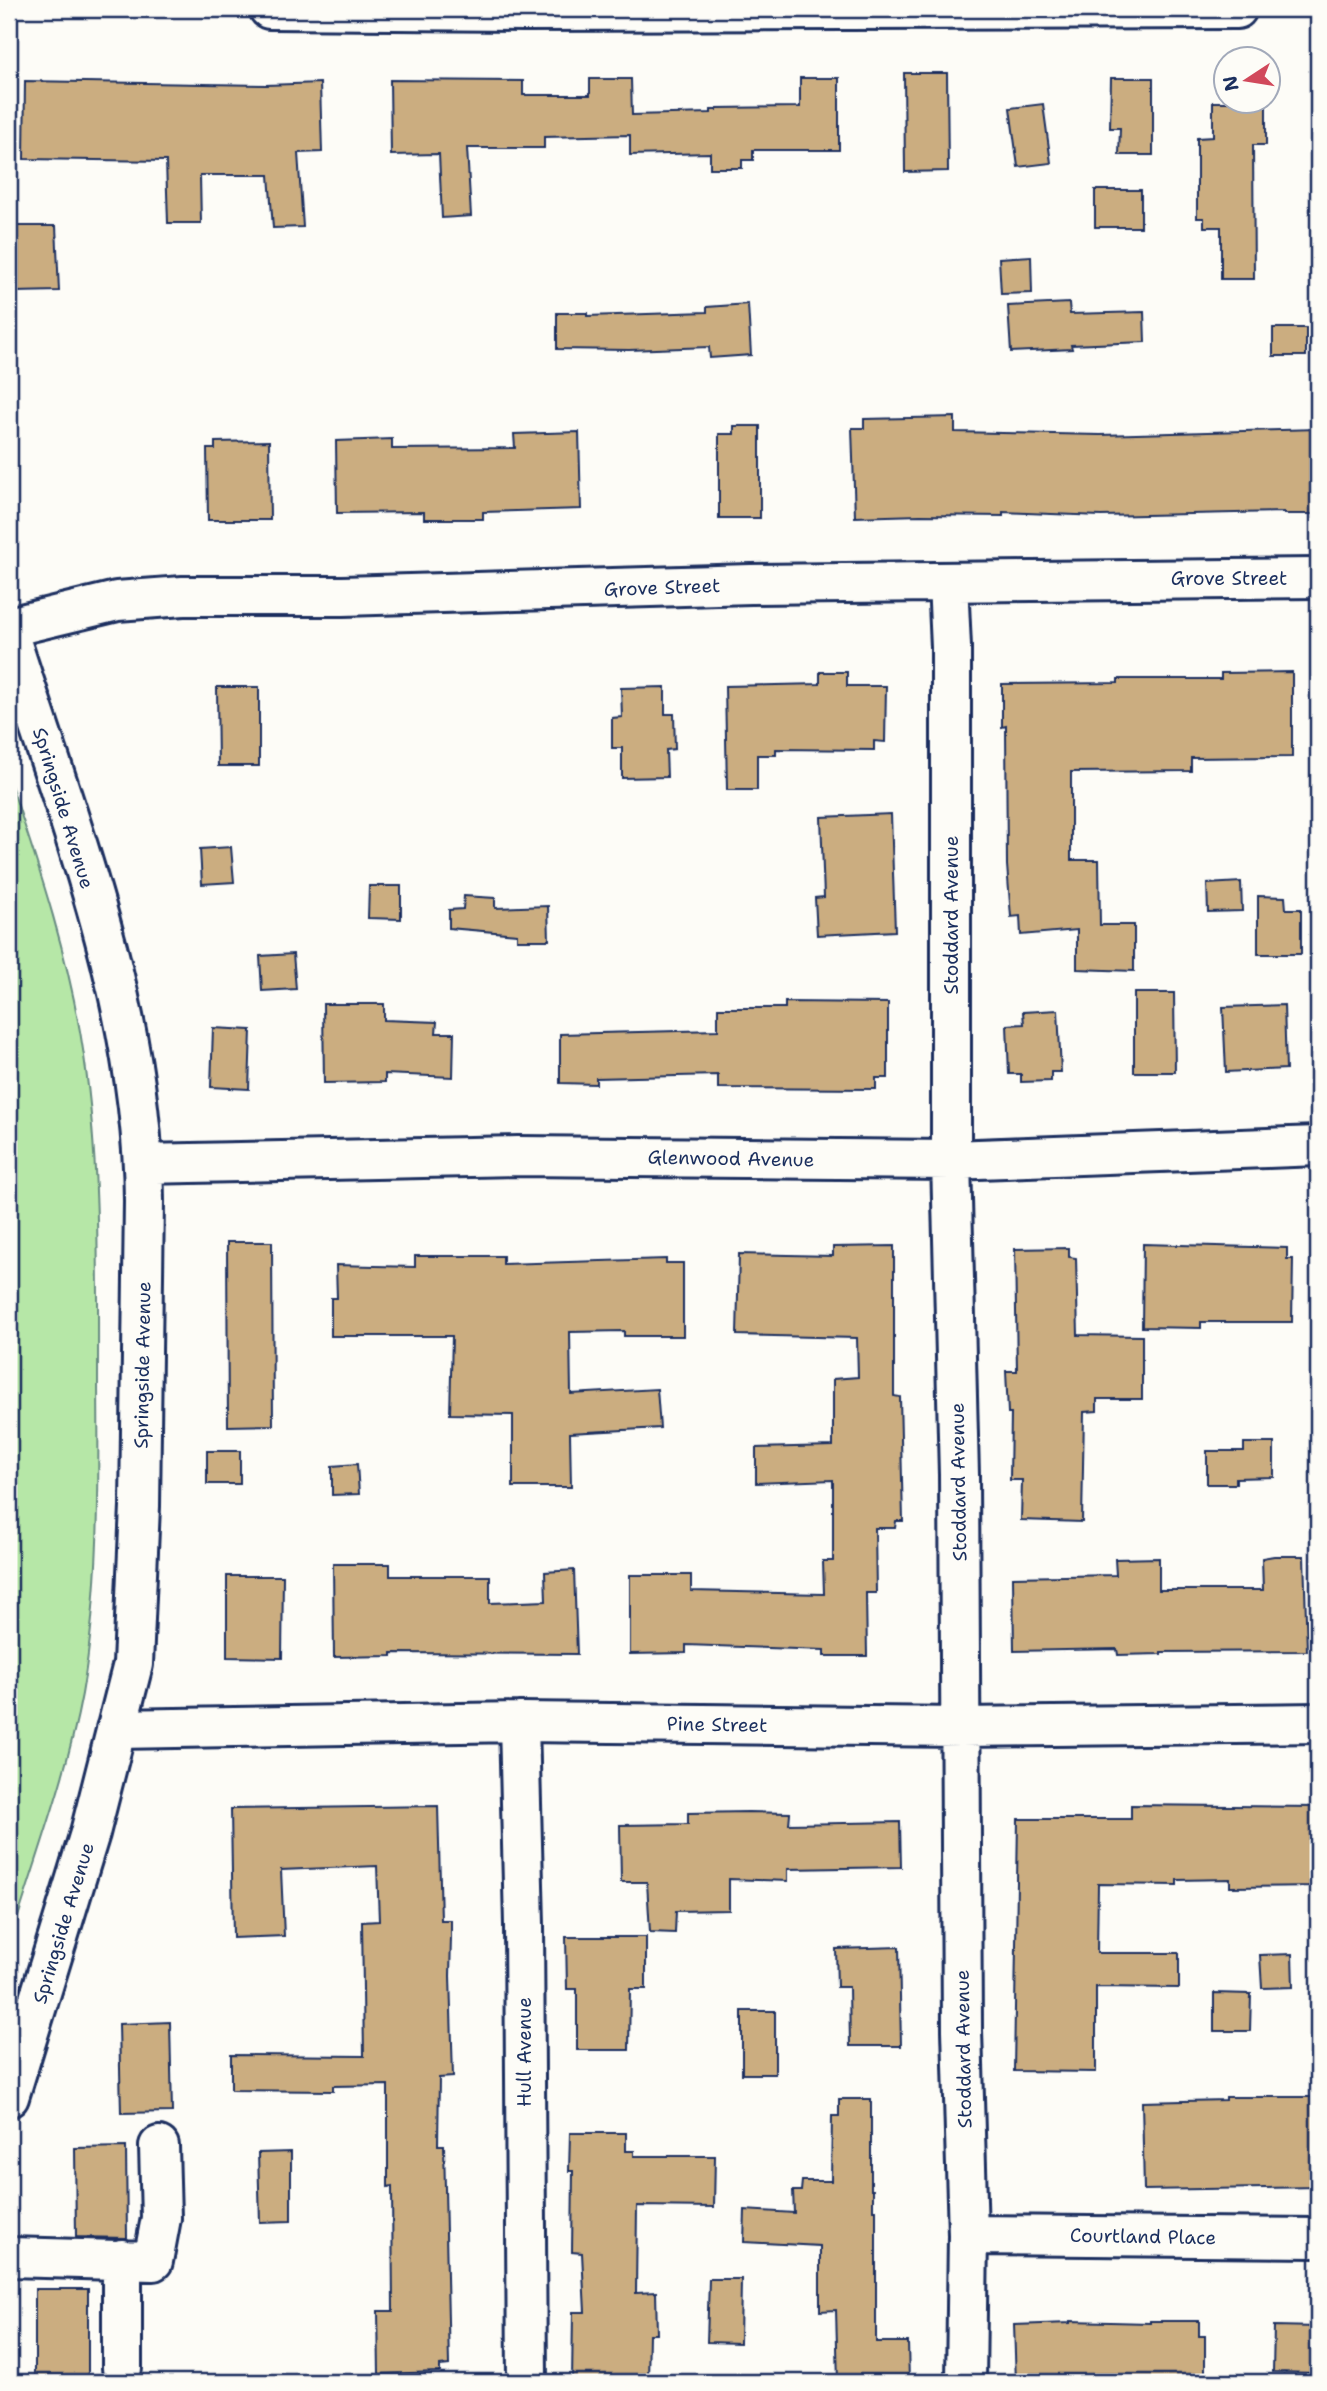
<svg xmlns="http://www.w3.org/2000/svg" width="1327" height="2391" font-family="'Shantell Sans',sans-serif">
<style>
.green{fill:#b6e7a7;stroke:#688b82;stroke-width:2}
.building{fill:#cbad80;stroke:#1b2f5e;stroke-width:2}
.lines{fill:none;stroke-linecap:round;stroke-linejoin:round}
.minor-casing{stroke:#1b2f5e;stroke-width:44}
.minor{stroke:#fdfcf7;stroke-width:38}
.labels{text-anchor:middle;stroke-width:7;stroke-linejoin:round;paint-order:stroke}
.street-label{font-size:19px;fill:#1b2f5e;stroke:#fdfcf7}
</style>
<rect width="100%" height="100%" fill="#fdfcf7"/>
<filter id="ink" filterUnits="userSpaceOnUse"><feTurbulence type="fractalNoise" baseFrequency=".0143" numOctaves="2"/><feDisplacementMap in="SourceGraphic" scale="14" xChannelSelector="R" yChannelSelector="G"/><feConvolveMatrix kernelMatrix="1 2 1 2 8 2 1 2 1" color-interpolation-filters="sRGB"/></filter>
<g filter="url(#ink)">
<path class="green" d="M 9,779 C 40,870 70,960 84,1056 C 100,1164 98,1274 98,1384 C 99,1488 100,1591 82,1694 C 66,1780 34,1863 9,1946 Z"/>
<path class="building" d="M 904,73 L 947,73 L 948,171 L 905,172 Z
M 800,78 L 839,78 L 839,150 L 753,150 L 753,160 L 742,160 L 742,168 L 710,168 L 710,153 L 630,155 L 630,135 L 544,137 L 544,148 L 467,148 L 471,216 L 442,218 L 439,154 L 391,155 L 390,80 L 523,81 L 523,95 L 590,95 L 590,79 L 631,79 L 632,115 L 711,113 L 711,110 L 717,110 L 717,108 L 800,107 Z
M 1111,78 L 1153,78 L 1153,155 L 1119,155 L 1120,128 L 1110,128 Z
M 25,81 L 266,85 L 320,83 L 322,152 L 298,153 L 303,227 L 273,228 L 269,175 L 200,175 L 201,223 L 168,223 L 166,161 L 24,159 Z
M 1213,102 L 1266,102 L 1266,145 L 1253,145 L 1254,279 L 1221,279 L 1221,227 L 1204,227 L 1204,218 L 1197,218 L 1197,138 L 1213,137 Z
M 1043,104 L 1051,163 L 1018,167 L 1010,108 Z
M 1095,190 L 1141,190 L 1141,227 L 1095,227 Z
M 14,226 L 56,226 L 59,291 L 15,292 Z
M 1031,256 L 1032,293 L 1001,294 L 999,258 Z
M 1069,303 L 1070,314 L 1144,312 L 1145,342 L 1071,345 L 1072,349 L 1011,352 L 1008,306 Z
M 748,304 L 751,355 L 710,358 L 709,347 L 629,350 L 557,349 L 557,313 L 587,313 L 587,316 L 707,312 L 707,307 Z
M 1273,328 L 1306,328 L 1306,356 L 1273,356 Z
M 955,417 L 955,432 L 1100,435 L 1318,429 L 1318,514 L 1284,514 L 1284,512 L 1101,516 L 1003,512 L 1003,516 L 920,515 L 855,517 L 852,428 L 864,428 L 864,419 Z
M 734,426 L 760,426 L 760,518 L 719,518 L 719,434 L 734,434 Z
M 579,432 L 581,509 L 483,512 L 483,519 L 424,519 L 424,512 L 337,513 L 336,441 L 392,439 L 392,449 L 515,448 L 514,434 Z
M 269,441 L 270,520 L 208,520 L 207,449 L 215,449 L 215,442 Z
M 820,672 L 847,672 L 847,686 L 886,686 L 885,742 L 874,741 L 874,750 L 776,749 L 776,755 L 757,755 L 757,790 L 727,790 L 725,686 L 820,684 Z
M 1292,672 L 1292,757 L 1191,758 L 1191,771 L 1071,772 L 1071,860 L 1099,860 L 1100,925 L 1134,925 L 1134,971 L 1077,969 L 1077,930 L 1021,935 L 1020,916 L 1011,917 L 1007,865 L 1006,726 L 1002,727 L 1002,684 L 1118,683 L 1118,679 L 1221,679 L 1221,673 Z
M 217,687 L 259,687 L 259,766 L 218,766 Z
M 665,687 L 665,714 L 674,714 L 675,749 L 666,750 L 667,777 L 622,778 L 622,748 L 612,748 L 612,718 L 622,717 L 621,688 Z
M 891,814 L 895,931 L 817,935 L 815,898 L 824,897 L 821,817 Z
M 231,847 L 234,882 L 202,884 L 200,849 Z
M 1241,882 L 1242,911 L 1208,912 L 1207,884 Z
M 369,886 L 401,886 L 401,919 L 368,918 Z
M 464,896 L 495,898 L 495,908 L 548,906 L 549,940 L 517,940 L 517,934 L 449,928 L 449,910 L 463,909 Z
M 1258,896 L 1285,897 L 1286,909 L 1301,909 L 1301,954 L 1258,954 Z
M 293,954 L 296,989 L 262,991 L 260,956 Z
M 1134,993 L 1174,993 L 1175,1072 L 1134,1072 Z
M 785,1002 L 888,1003 L 888,1078 L 876,1078 L 876,1089 L 718,1088 L 718,1075 L 596,1078 L 596,1084 L 560,1083 L 560,1034 L 718,1030 L 718,1008 L 785,1008 Z
M 323,1004 L 384,1004 L 384,1020 L 437,1022 L 436,1033 L 454,1033 L 453,1077 L 385,1074 L 385,1082 L 324,1083 Z
M 1284,1005 L 1286,1069 L 1226,1072 L 1223,1007 Z
M 1058,1010 L 1061,1072 L 1051,1072 L 1051,1081 L 1021,1082 L 1021,1074 L 1009,1074 L 1007,1025 L 1024,1024 L 1023,1012 Z
M 213,1028 L 251,1030 L 249,1089 L 211,1087 Z
M 227,1242 L 272,1242 L 273,1425 L 228,1426 Z
M 1143,1244 L 1287,1248 L 1287,1259 L 1293,1259 L 1292,1322 L 1201,1322 L 1201,1328 L 1142,1327 Z
M 894,1246 L 894,1396 L 900,1397 L 903,1521 L 896,1521 L 895,1528 L 875,1528 L 876,1593 L 866,1593 L 867,1656 L 824,1656 L 824,1650 L 686,1645 L 686,1653 L 630,1654 L 630,1575 L 691,1575 L 691,1591 L 824,1594 L 823,1561 L 833,1561 L 833,1480 L 756,1483 L 756,1448 L 833,1446 L 833,1379 L 858,1377 L 857,1338 L 737,1335 L 739,1254 L 833,1256 L 833,1247 Z
M 1069,1248 L 1069,1257 L 1076,1258 L 1078,1335 L 1142,1336 L 1142,1399 L 1097,1399 L 1097,1411 L 1084,1412 L 1082,1522 L 1021,1520 L 1022,1480 L 1010,1480 L 1011,1413 L 1008,1413 L 1006,1371 L 1017,1371 L 1015,1249 Z
M 415,1256 L 503,1256 L 503,1264 L 666,1259 L 666,1263 L 683,1263 L 683,1336 L 624,1336 L 624,1331 L 570,1332 L 571,1394 L 657,1389 L 660,1428 L 570,1433 L 571,1487 L 513,1487 L 513,1415 L 450,1414 L 452,1336 L 331,1336 L 331,1298 L 337,1298 L 336,1265 L 415,1267 Z
M 1244,1443 L 1274,1443 L 1274,1477 L 1236,1478 L 1236,1484 L 1207,1484 L 1207,1451 L 1244,1451 Z
M 207,1451 L 240,1451 L 240,1484 L 207,1484 Z
M 357,1464 L 359,1494 L 332,1495 L 332,1466 Z
M 1274,1556 L 1304,1556 L 1307,1651 L 1161,1652 L 1161,1654 L 1118,1655 L 1117,1649 L 1014,1651 L 1013,1577 L 1116,1575 L 1115,1559 L 1159,1558 L 1159,1590 L 1263,1590 L 1262,1558 Z
M 333,1564 L 390,1564 L 390,1576 L 490,1576 L 490,1603 L 546,1601 L 545,1572 L 574,1570 L 577,1654 L 392,1653 L 392,1656 L 334,1657 Z
M 227,1576 L 283,1576 L 282,1658 L 227,1657 Z
M 1131,1805 L 1318,1807 L 1318,1886 L 1230,1887 L 1230,1879 L 1177,1880 L 1177,1885 L 1098,1884 L 1097,1953 L 1179,1953 L 1179,1988 L 1096,1987 L 1096,2072 L 1014,2071 L 1018,1819 L 1131,1819 Z
M 438,1806 L 441,1920 L 451,1920 L 451,1937 L 450,1976 L 453,2077 L 439,2078 L 438,2145 L 444,2145 L 449,2365 L 440,2366 L 440,2372 L 379,2374 L 378,2311 L 393,2311 L 392,2186 L 388,2187 L 388,2085 L 333,2086 L 333,2091 L 231,2090 L 231,2055 L 364,2056 L 362,1922 L 379,1921 L 377,1866 L 281,1870 L 284,1936 L 233,1938 L 231,1809 Z
M 748,1812 L 790,1813 L 789,1824 L 900,1822 L 901,1867 L 788,1869 L 788,1881 L 729,1879 L 729,1910 L 676,1911 L 675,1933 L 650,1932 L 647,1882 L 621,1882 L 620,1825 L 688,1824 L 688,1813 Z
M 566,1937 L 646,1937 L 646,1989 L 630,1989 L 629,2050 L 577,2050 L 577,1989 L 567,1989 Z
M 899,1947 L 901,2046 L 850,2046 L 849,1987 L 837,1987 L 836,1949 Z
M 1292,1954 L 1293,1987 L 1262,1988 L 1260,1955 Z
M 1214,1993 L 1251,1994 L 1250,2031 L 1214,2031 Z
M 742,2011 L 775,2011 L 775,2074 L 742,2074 Z
M 170,2022 L 172,2112 L 121,2113 L 119,2024 Z
M 1226,2097 L 1318,2097 L 1318,2187 L 1144,2190 L 1142,2102 L 1226,2100 Z
M 839,2099 L 871,2099 L 871,2190 L 873,2190 L 873,2210 L 876,2210 L 876,2342 L 908,2342 L 909,2382 L 838,2382 L 836,2310 L 820,2311 L 820,2246 L 744,2242 L 745,2210 L 794,2213 L 793,2191 L 801,2191 L 802,2181 L 831,2181 L 832,2116 L 839,2116 Z
M 570,2133 L 626,2133 L 626,2151 L 634,2151 L 634,2156 L 715,2156 L 714,2207 L 637,2206 L 636,2293 L 656,2292 L 657,2334 L 649,2334 L 648,2382 L 572,2382 L 573,2312 L 585,2312 L 582,2253 L 572,2252 L 573,2171 L 569,2171 Z
M 126,2147 L 127,2238 L 76,2237 L 75,2148 Z
M 291,2152 L 291,2221 L 260,2222 L 258,2153 Z
M 709,2279 L 741,2279 L 740,2343 L 707,2342 Z
M 35,2289 L 88,2289 L 88,2382 L 35,2382 Z
M 1070,2321 L 1150,2323 L 1150,2321 L 1199,2321 L 1199,2336 L 1205,2336 L 1205,2382 L 1016,2382 L 1014,2325 L 1070,2323 Z
M 1274,2326 L 1318,2327 L 1318,2373 L 1273,2372 Z"/>
<g class="lines">
<g class="minor-casing">
<path id="minor" d="M 269,9 L 524,11 L 1237,9
M 948,582 L 951,647 L 951,1160 L 959,1475 L 962,2030 L 968,2235 L 966,2382
M 9,627 L 117,601 L 183,596 L 343,596 L 751,584 L 1318,578
M 9,635 C 67,818 143,1006 144,1201 L 140,1506 L 133,1664 L 90,1833 L 9,2097
M 143,1164 L 518,1156 L 951,1160 L 1318,1146
M 519,1722 L 524,1925 L 527,2382
M 116,1729 L 519,1722 L 961,1727 L 1318,1723
M 968,2235 L 1318,2238
M 9,2257 L 153,2261 L 161,2218 L 159,2146
M 122,2368 L 122,2259"/>
</g>
<use href="#minor" class="minor"/>
</g>
</g>
<g class="labels">
<g class="street-label">
<text x="1229" y="585">Grove Street</text>
<text transform="translate(662 587) rotate(-2)" y="7">Grove Street</text>
<text transform="translate(64 808) rotate(73)" y="7">Springside Avenue</text>
<text transform="translate(951 915) rotate(-90)" y="7">Stoddard Avenue</text>
<text transform="translate(731 1158) rotate(1)" y="7">Glenwood Avenue</text>
<text transform="translate(142 1365) rotate(-89)" y="7">Springside Avenue</text>
<text transform="translate(958 1482) rotate(-91)" y="7">Stoddard Avenue</text>
<text transform="translate(717 1724) rotate(1)" y="7">Pine Street</text>
<text transform="translate(63 1923) rotate(-73)" y="7">Springside Avenue</text>
<text transform="translate(963 2049) rotate(-91)" y="7">Stoddard Avenue</text>
<text transform="translate(524 2052) rotate(-90)" y="7">Hull Avenue</text>
<text transform="translate(1143 2236) rotate(1)" y="7">Courtland Place</text>
</g>
</g>
<rect width="1327" height="2391" fill="none" stroke="#fdfcf7" stroke-width="35"/>
<rect x="18" y="18" width="1292" height="2356" fill="none" stroke="#1b2f5e" stroke-width="2.5" filter="url(#ink)"/>
<g transform="translate(1247 80) rotate(258)"><circle r="33" fill="#fdfcf7" stroke="#a3aaba" stroke-width="2"/>
<path d="M0-5L12 26L0 18L-12 26Z" fill="#d1495b"/>
<text y="-10" font-size="19" font-weight="bold" text-anchor="middle" fill="#1b2f5e">N</text>
</g>
</svg>
